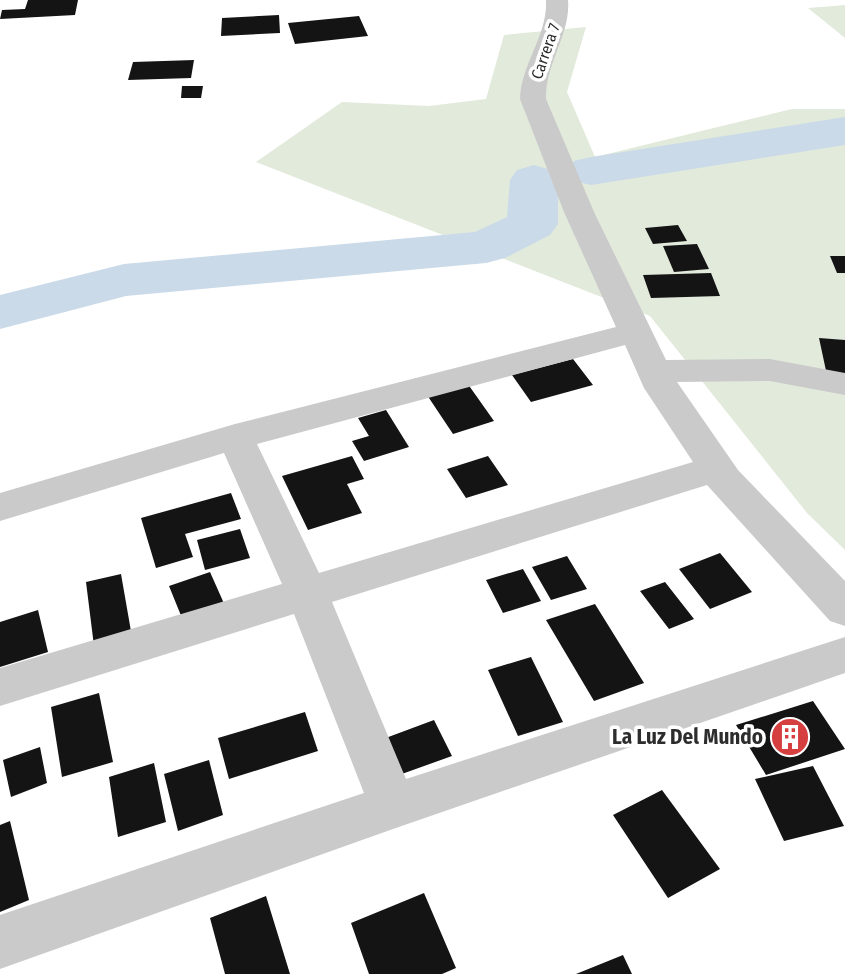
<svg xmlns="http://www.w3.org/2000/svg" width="845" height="974" font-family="'Fira Sans Condensed',sans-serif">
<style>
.green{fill:#e2eadc}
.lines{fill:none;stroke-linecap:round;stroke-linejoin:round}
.river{fill:#cadae8;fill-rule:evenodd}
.building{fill:#141414}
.minor{fill:#cacaca;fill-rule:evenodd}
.labels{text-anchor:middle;stroke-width:7;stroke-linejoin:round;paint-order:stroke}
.far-street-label{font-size:16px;fill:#2d2d2d;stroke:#fff}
.near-poi-label{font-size:21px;font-weight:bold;fill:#2d2d2d;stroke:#fff;text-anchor:end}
</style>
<rect width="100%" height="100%" fill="#fff"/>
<path class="green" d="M 845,5 L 845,38 L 808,8 Z
M 586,27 L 567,92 L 595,157 L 792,109 L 845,109 L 845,550 L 807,513 L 650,316 L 256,162 L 342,102 L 429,106 L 486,99 L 504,35 Z"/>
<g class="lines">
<path class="river" d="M 845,117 L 845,145 L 591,185 L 574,181 L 567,171 L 574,161 L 591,157 Z
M 534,165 L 551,170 L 558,180 L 558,224 L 550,235 L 505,258 L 486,263 L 126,296 L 0,329 L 0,295 L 124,264 L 475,232 L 507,217 L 510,180 L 517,170 Z"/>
</g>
<path class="building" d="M 28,0 L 78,0 L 75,15 L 0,19 L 2,10 L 25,9 Z
M 279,15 L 280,33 L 221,36 L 222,18 Z
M 359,16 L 368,36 L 295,44 L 288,23 Z
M 194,60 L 191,78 L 128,80 L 133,62 Z
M 182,86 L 203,86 L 201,98 L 181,98 Z
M 678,225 L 687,241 L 653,244 L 645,228 Z
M 697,244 L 709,269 L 674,272 L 663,246 Z
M 830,256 L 845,256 L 845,273 L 837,273 Z
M 711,273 L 720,296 L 651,298 L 643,275 Z
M 819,338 L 845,340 L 845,381 L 828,380 Z
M 573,359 L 593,385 L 531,402 L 512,375 Z
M 465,380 L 494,421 L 453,434 L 425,392 Z
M 386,410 L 409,447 L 364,461 L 352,441 L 369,436 L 358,418 Z
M 352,456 L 364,479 L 347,484 L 362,513 L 308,530 L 282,476 Z
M 488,456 L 508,485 L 466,498 L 447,469 Z
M 231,493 L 241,519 L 185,534 L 193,557 L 156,568 L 141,518 Z
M 240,529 L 250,558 L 205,570 L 197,540 Z
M 720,553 L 752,592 L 710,609 L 679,569 Z
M 567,556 L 587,589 L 551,600 L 532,567 Z
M 523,569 L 541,601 L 503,613 L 486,580 Z
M 210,572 L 226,608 L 184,623 L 169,586 Z
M 121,574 L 132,637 L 94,646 L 86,582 Z
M 665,582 L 694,619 L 669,629 L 640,591 Z
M 595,604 L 644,683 L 594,701 L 546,620 Z
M 38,610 L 48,652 L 0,667 L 0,622 Z
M 531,657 L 563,722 L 518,736 L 488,670 Z
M 99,693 L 113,762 L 62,777 L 51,707 Z
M 813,701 L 845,749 L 766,775 L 736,725 Z
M 305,712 L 318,751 L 229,779 L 218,738 Z
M 434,720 L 452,756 L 399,775 L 383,739 Z
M 40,747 L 47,783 L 11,797 L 3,760 Z
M 209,760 L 223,815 L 178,831 L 164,774 Z
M 154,763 L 166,822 L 118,837 L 109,777 Z
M 813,766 L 844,826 L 784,841 L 755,779 Z
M 662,790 L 720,869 L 668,898 L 613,815 Z
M 10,821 L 29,900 L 0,912 L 0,825 Z
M 424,893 L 456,968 L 442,974 L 369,974 L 351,923 Z
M 266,896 L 290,974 L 225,974 L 210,918 Z
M 623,955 L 632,974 L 576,974 Z"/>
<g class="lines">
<path class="minor" d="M 546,0 L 568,0 C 571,34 545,64 546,99 L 594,212 L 666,360 L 770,359 L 845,373 L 845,395 L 770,381 L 677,382 L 738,470 L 845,581 L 845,626 L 830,621 L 707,485 L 332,602 L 406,779 L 845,637 L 845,673 L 393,829 L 0,969 L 0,915 L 364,793 L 294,614 L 0,706 L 0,668 L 282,584 L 224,453 L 0,521 L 0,493 L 235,424 L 616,327 L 564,212 L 520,99 C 521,64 548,35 546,0 ZM 625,345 L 644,388 L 693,462 L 319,573 L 257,444 Z"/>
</g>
<defs>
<g id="building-disc" transform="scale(2.0125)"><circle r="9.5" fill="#d53f3f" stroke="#fff"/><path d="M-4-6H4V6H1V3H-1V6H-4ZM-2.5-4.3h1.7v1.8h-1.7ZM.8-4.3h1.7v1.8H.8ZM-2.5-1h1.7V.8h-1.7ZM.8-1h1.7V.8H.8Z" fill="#fff"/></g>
</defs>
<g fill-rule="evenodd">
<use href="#building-disc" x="790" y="737"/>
</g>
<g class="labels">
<g class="far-street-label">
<text transform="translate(545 51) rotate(-71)" y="6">Carrera 7</text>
</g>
<g class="near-poi-label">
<text x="763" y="744">La Luz Del Mundo</text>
</g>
</g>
</svg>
